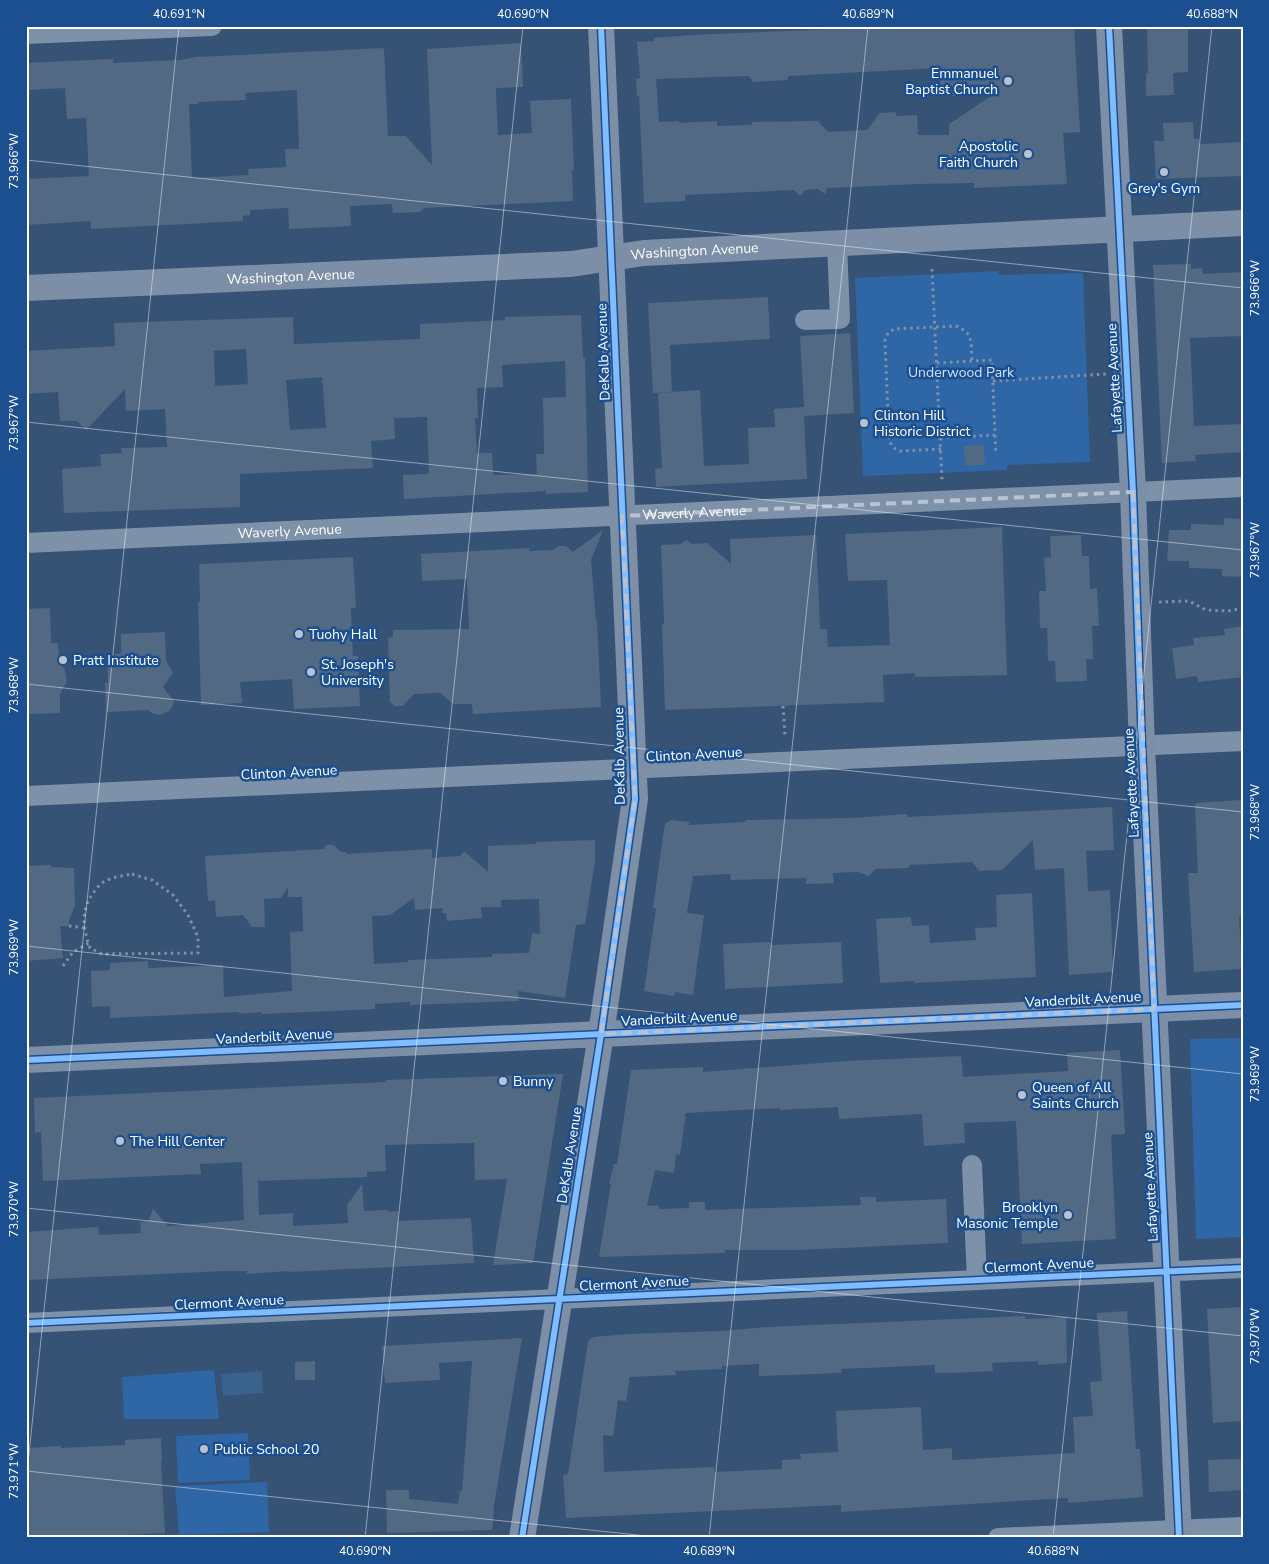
<svg xmlns="http://www.w3.org/2000/svg" width="1269" height="1564" font-family="'Nunito Sans',sans-serif">
<style>
.park{fill:#2f66a5}
.water{fill:#3b618d}
.building{fill:#526984;fill-rule:evenodd}
.lines{fill:none;stroke-linecap:round;stroke-linejoin:round}
.path{stroke:#7d92a8;stroke-width:3;stroke-dasharray:2.5 4;stroke-linecap:butt}
.minor{stroke:#7d92a8;stroke-width:20}
.major{stroke:#7d8ea7;stroke-width:26}
.cycleway-casing{stroke:#1b4f8f;stroke-width:9}
.cycleway{stroke:#80bcff;stroke-width:6}
.marked{fill:none;stroke:#b9c2ce;stroke-width:4;stroke-dasharray:10 6;stroke-linejoin:round}
.ticks{fill:none;stroke:#fff;stroke-width:1;stroke-opacity:0.45}
.poi-dot{fill:#b9c2ce;stroke:#1b4f8f;stroke-width:2}
.labels{text-anchor:middle;stroke-width:5;stroke-linejoin:round;paint-order:stroke}
.poi-label{font-size:14px;fill:#fff;stroke:#1b4f8f;text-anchor:start}
.street-label{font-size:14px;fill:#fff;stroke:#1b4f8f}
.park-label{font-size:14px;fill:#cfe3fa;stroke:#1b4f8f}
.neatline{fill:none;stroke:#fff;stroke-width:2}
.ticks-label{font-size:12px;text-anchor:middle;fill:#fff}
</style>
<rect width="100%" height="100%" fill="#365274"/>
<path class="park" d="M 998,271 L 998,275 L 1083,273 L 1090,462 L 1007,465 L 1007,470 L 863,476 L 855,278 Z
M 1243,1038 L 1243,1237 L 1196,1239 L 1190,1039 Z
M 214,1370 L 219,1419 L 124,1419 L 122,1377 Z
M 248,1433 L 250,1480 L 178,1483 L 176,1436 Z
M 267,1482 L 269,1532 L 179,1535 L 175,1486 Z"/>
<path class="water" d="M 262,1371 L 263,1393 L 223,1396 L 221,1374 Z"/>
<path class="building" d="M 917,26 L 937,26 L 937,28 L 995,26 L 995,29 L 1074,26 L 1080,132 L 1063,133 L 1067,184 L 974,188 L 974,183 L 919,184 L 827,188 L 825,194 L 818,189 L 805,190 L 800,196 L 794,190 L 685,195 L 685,201 L 644,203 L 639,96 L 637,96 L 636,79 L 640,78 L 637,42 L 654,41 L 654,38 L 691,35 L 880,27 L 880,29 L 917,28 ZM 939,68 L 941,93 L 949,93 L 949,96 L 994,94 L 949,124 L 949,135 L 918,135 L 917,115 L 896,116 L 896,112 L 880,113 L 867,130 L 828,132 L 818,121 L 752,122 L 752,125 L 717,126 L 717,121 L 679,123 L 679,121 L 659,122 L 656,79 L 749,76 L 753,82 L 787,80 L 789,76 Z
M 1147,26 L 1188,26 L 1188,72 L 1173,73 L 1174,95 L 1146,96 L 1146,73 L 1148,73 Z
M 521,43 L 523,87 L 496,88 L 498,135 L 532,133 L 530,101 L 571,99 L 574,170 L 572,170 L 573,201 L 424,208 L 420,212 L 393,213 L 392,204 L 350,206 L 351,226 L 289,229 L 288,208 L 250,210 L 250,215 L 243,216 L 243,221 L 91,229 L 91,221 L 26,225 L 26,179 L 89,176 L 86,118 L 67,119 L 65,88 L 26,90 L 26,63 L 113,59 L 113,63 L 179,60 L 196,57 L 384,48 L 388,136 L 406,136 L 432,165 L 427,49 ZM 297,90 L 299,149 L 285,149 L 286,167 L 248,169 L 249,175 L 192,178 L 189,104 L 198,104 L 198,102 L 246,100 L 245,93 Z
M 1193,122 L 1194,139 L 1199,139 L 1199,144 L 1243,142 L 1243,176 L 1156,179 L 1154,141 L 1164,141 L 1163,123 Z
M 1191,264 L 1191,269 L 1202,268 L 1203,274 L 1243,272 L 1243,336 L 1190,338 L 1194,426 L 1243,424 L 1243,452 L 1195,455 L 1196,461 L 1162,463 L 1153,265 Z
M 768,297 L 770,339 L 670,345 L 672,392 L 653,393 L 648,303 Z
M 581,315 L 583,358 L 585,358 L 588,492 L 546,494 L 546,491 L 404,499 L 403,475 L 428,474 L 429,472 L 427,417 L 394,418 L 395,439 L 371,441 L 373,468 L 240,474 L 240,507 L 64,513 L 62,469 L 101,466 L 100,454 L 122,453 L 121,448 L 167,447 L 165,409 L 126,411 L 125,389 L 86,430 L 77,421 L 60,421 L 58,392 L 26,394 L 26,351 L 115,346 L 114,323 L 293,317 L 294,344 L 420,339 L 420,324 L 505,320 L 505,317 ZM 246,349 L 248,384 L 215,386 L 214,351 ZM 565,361 L 566,397 L 543,398 L 544,454 L 536,454 L 537,474 L 493,475 L 492,453 L 477,453 L 475,418 L 478,418 L 477,388 L 503,387 L 502,365 ZM 322,377 L 326,428 L 290,430 L 286,380 Z
M 850,333 L 854,413 L 804,416 L 807,479 L 656,487 L 655,469 L 662,468 L 658,393 L 700,390 L 704,466 L 749,464 L 748,428 L 775,427 L 774,409 L 804,407 L 800,336 Z
M 984,445 L 985,465 L 965,466 L 964,446 Z
M 1224,518 L 1243,519 L 1243,577 L 1222,576 L 1222,569 L 1189,568 L 1189,561 L 1167,561 L 1169,530 L 1191,530 L 1191,524 L 1224,525 Z
M 1002,527 L 1007,675 L 915,677 L 915,673 L 883,675 L 884,702 L 665,710 L 662,624 L 664,624 L 661,545 L 681,544 L 686,540 L 692,544 L 707,543 L 731,564 L 730,539 L 816,535 L 820,629 L 827,629 L 828,647 L 890,645 L 887,580 L 848,581 L 845,534 Z
M 603,530 L 591,560 L 596,621 L 597,620 L 601,707 L 473,714 L 472,704 L 453,704 L 440,693 L 414,694 L 403,706 L 395,706 L 390,702 L 388,638 L 393,637 L 393,630 L 469,629 L 467,579 L 422,581 L 421,554 L 529,548 L 529,551 L 553,550 L 558,546 L 566,546 L 573,552 Z
M 1081,535 L 1082,556 L 1089,556 L 1090,589 L 1097,588 L 1099,626 L 1092,626 L 1093,659 L 1086,659 L 1087,681 L 1056,682 L 1055,661 L 1048,661 L 1047,628 L 1040,628 L 1039,591 L 1046,591 L 1044,558 L 1051,557 L 1050,536 Z
M 353,557 L 356,608 L 351,608 L 353,656 L 358,656 L 360,706 L 294,709 L 292,679 L 240,682 L 242,703 L 201,705 L 198,602 L 200,602 L 199,564 Z
M 50,608 L 51,643 L 58,643 L 59,661 L 65,670 L 67,681 L 60,694 L 60,713 L 29,714 L 29,705 L 26,705 L 26,609 Z
M 1243,626 L 1243,677 L 1198,682 L 1197,676 L 1176,679 L 1172,648 L 1194,645 L 1193,638 L 1225,635 L 1224,629 Z
M 165,632 L 166,661 L 173,673 L 163,687 L 174,702 L 170,710 L 160,715 L 154,714 L 148,710 L 106,712 L 105,683 L 108,683 L 107,658 L 115,658 L 115,654 L 121,654 L 121,634 Z
M 1241,800 L 1243,915 L 1239,916 L 1242,969 L 1194,972 L 1188,873 L 1198,873 L 1195,803 Z
M 1112,807 L 1114,850 L 1086,851 L 1088,891 L 1110,890 L 1113,972 L 1069,975 L 1064,868 L 1035,870 L 1033,840 L 1002,870 L 979,871 L 972,862 L 909,865 L 909,868 L 875,869 L 869,876 L 858,872 L 833,873 L 834,883 L 806,884 L 806,878 L 731,880 L 730,874 L 693,876 L 687,913 L 704,915 L 693,995 L 675,992 L 674,996 L 644,991 L 656,908 L 653,908 L 664,829 L 666,823 L 671,820 L 689,822 L 689,825 L 745,822 L 746,820 L 851,818 L 907,814 L 907,817 Z
M 595,840 L 595,861 L 585,924 L 576,925 L 565,998 L 518,991 L 519,1001 L 410,1005 L 410,1002 L 375,1004 L 375,1009 L 262,1014 L 262,1012 L 239,1014 L 239,1012 L 110,1018 L 110,1006 L 92,1007 L 91,971 L 110,970 L 110,963 L 148,961 L 148,968 L 223,965 L 224,997 L 292,991 L 290,932 L 303,931 L 302,897 L 288,897 L 288,887 L 281,898 L 264,899 L 265,927 L 252,927 L 243,915 L 216,917 L 215,900 L 208,901 L 205,856 L 324,849 L 326,845 L 334,845 L 341,852 L 346,852 L 347,854 L 432,849 L 432,858 L 460,856 L 464,851 L 488,872 L 488,846 L 536,844 L 536,842 ZM 414,898 L 415,910 L 442,908 L 443,913 L 446,913 L 447,921 L 482,918 L 481,907 L 501,907 L 501,900 L 539,899 L 540,934 L 532,933 L 529,953 L 492,954 L 492,957 L 408,960 L 408,962 L 374,964 L 372,916 L 390,915 Z
M 51,865 L 51,867 L 74,868 L 75,906 L 69,920 L 69,926 L 60,926 L 63,958 L 26,961 L 26,866 Z
M 1032,893 L 1036,977 L 914,983 L 914,981 L 880,983 L 876,919 L 911,917 L 912,926 L 929,925 L 930,943 L 976,940 L 975,928 L 997,927 L 996,895 Z
M 770,942 L 771,945 L 841,942 L 843,983 L 725,989 L 723,944 Z
M 1120,1050 L 1125,1134 L 1111,1135 L 1116,1239 L 1022,1244 L 1016,1121 L 964,1123 L 965,1143 L 924,1146 L 922,1114 L 839,1119 L 838,1107 L 780,1110 L 780,1108 L 686,1113 L 680,1155 L 676,1154 L 674,1173 L 655,1170 L 647,1206 L 658,1205 L 659,1209 L 689,1208 L 689,1202 L 705,1202 L 705,1210 L 861,1205 L 860,1197 L 876,1197 L 876,1202 L 946,1199 L 948,1243 L 798,1250 L 725,1250 L 725,1253 L 599,1257 L 611,1184 L 609,1184 L 614,1164 L 617,1164 L 631,1070 L 703,1067 L 703,1072 L 846,1061 L 961,1056 L 963,1077 L 1068,1071 L 1067,1053 Z
M 563,1074 L 533,1263 L 493,1265 L 507,1179 L 475,1180 L 474,1143 L 385,1145 L 386,1171 L 367,1172 L 367,1177 L 258,1181 L 259,1215 L 293,1213 L 293,1226 L 348,1223 L 347,1205 L 362,1184 L 364,1211 L 388,1210 L 389,1212 L 398,1211 L 398,1221 L 471,1218 L 474,1263 L 289,1272 L 289,1271 L 247,1274 L 247,1271 L 226,1271 L 26,1280 L 26,1232 L 98,1227 L 99,1235 L 141,1233 L 140,1222 L 148,1221 L 153,1209 L 168,1226 L 244,1220 L 242,1162 L 200,1164 L 201,1174 L 43,1181 L 41,1132 L 35,1133 L 34,1098 L 386,1082 L 386,1080 Z
M 1243,1307 L 1243,1421 L 1213,1423 L 1207,1309 Z
M 1127,1311 L 1136,1449 L 1140,1449 L 1143,1497 L 1068,1503 L 1068,1498 L 1050,1499 L 841,1512 L 841,1505 L 566,1518 L 563,1475 L 568,1474 L 588,1341 L 593,1337 L 629,1334 L 721,1331 L 768,1327 L 1002,1317 L 1025,1316 L 1025,1319 L 1066,1317 L 1067,1363 L 1038,1365 L 1038,1361 L 992,1363 L 993,1371 L 950,1373 L 935,1373 L 935,1365 L 841,1369 L 841,1373 L 759,1376 L 759,1364 L 722,1366 L 722,1369 L 675,1371 L 676,1375 L 630,1377 L 626,1401 L 618,1400 L 613,1436 L 603,1435 L 604,1472 L 714,1467 L 715,1472 L 782,1469 L 782,1460 L 801,1459 L 800,1454 L 838,1452 L 836,1411 L 921,1407 L 923,1450 L 952,1448 L 952,1460 L 1075,1453 L 1073,1417 L 1093,1416 L 1090,1382 L 1102,1381 L 1097,1313 Z
M 522,1338 L 493,1511 L 494,1511 L 492,1530 L 387,1533 L 386,1490 L 409,1490 L 409,1499 L 458,1504 L 460,1491 L 462,1491 L 472,1361 L 439,1363 L 440,1380 L 385,1383 L 382,1346 Z
M 315,1361 L 315,1380 L 295,1380 L 295,1362 Z
M 161,1438 L 162,1461 L 161,1462 L 165,1533 L 66,1538 L 26,1538 L 26,1448 L 61,1446 L 61,1448 L 125,1445 L 125,1440 Z
M 1231,1459 L 1243,1459 L 1243,1490 L 1209,1492 L 1208,1460 Z"/>
<g class="lines">
<path class="path" d="M 932,269 L 942,481
M 937,363 L 992,360 L 995,435 L 940,438
M 993,381 L 1106,374
M 995,435 L 996,454
M 941,449 L 900,451 L 894,448 L 889,441 L 885,340 L 888,333 L 894,329 L 956,326 C 974,333 971,344 972,361
M 1159,602 L 1189,601 L 1206,610 L 1228,611 L 1243,608
M 783,706 L 785,735
M 132,874 L 152,880 L 173,895 L 188,915 L 198,937 L 198,953 L 102,954 L 90,948 C 83,928 80,910 94,892 C 96,889 99,885 102,883 C 111,877 122,876 132,874 Z
M 69,926 L 85,928
M 63,966 L 73,952 L 89,943"/>
<g class="minor">
<path d="M 26,34 L 212,26"/>
<path d="M 805,320 L 840,319 L 837,243"/>
<path id="s1" d="M 26,543 L 1243,487"/>
<path d="M 26,796 L 1243,741"/>
<path d="M 972,1165 L 977,1280"/>
<path d="M 26,1323 L 1243,1268"/>
<path d="M 998,1538 L 1243,1527"/>
</g>
<g class="major">
<path d="M 1109,26 L 1133,492 L 1142,746 L 1179,1538"/>
<path id="s2" d="M 26,288 L 571,264 L 644,253 L 1243,223"/>
<path d="M 26,1060 L 1243,1005"/>
<path d="M 522,1538 L 601,1034 L 635,799 L 601,26"/>
</g>
<g class="cycleway-casing">
<path id="cycleway" d="M 1109,26 L 1133,492 L 1142,746 L 1179,1538
M 26,1060 L 1243,1005
M 26,1323 L 1243,1268
M 522,1538 L 601,1034 L 635,799 L 601,26"/>
</g>
<use href="#cycleway" class="cycleway"/>
</g>
<path class="marked" d="M 1133,492 L 1154,1009 L 601,1034 L 635,799 L 622,516 Z"/>
<path class="ticks" d="M 26,160 L 1243,288M 26,422 L 1243,550M 26,684 L 1243,812M 26,946 L 1243,1074M 26,1208 L 1243,1336M 26,1471 L 666,1538M 26,1482 L 179,26M 365,1538 L 523,26M 709,1538 L 868,26M 1053,1538 L 1212,26"/>
<g class="poi-dot">
<circle cx="1008" cy="81" r="5"/>
<circle cx="1028" cy="154" r="5"/>
<circle cx="1164" cy="172" r="5"/>
<circle cx="864" cy="423" r="5"/>
<circle cx="299" cy="634" r="5"/>
<circle cx="63" cy="660" r="5"/>
<circle cx="311" cy="672" r="5"/>
<circle cx="503" cy="1081" r="5"/>
<circle cx="1022" cy="1095" r="5"/>
<circle cx="120" cy="1141" r="5"/>
<circle cx="1068" cy="1215" r="5"/>
<circle cx="204" cy="1449" r="5"/>
</g>
<g class="labels">
<g class="poi-label">
<text x="998" y="78" text-anchor="end">Emmanuel<tspan x="998" dy="16">Baptist Church</tspan></text>
<text x="1018" y="151" text-anchor="end">Apostolic<tspan x="1018" dy="16">Faith Church</tspan></text>
<text x="1164" y="193" text-anchor="middle">Grey's Gym</text>
<text x="874" y="420">Clinton Hill<tspan x="874" dy="16">Historic District</tspan></text>
<text x="309" y="639">Tuohy Hall</text>
<text x="73" y="665">Pratt Institute</text>
<text x="321" y="669">St. Joseph's<tspan x="321" dy="16">University</tspan></text>
<text x="513" y="1086">Bunny</text>
<text x="1032" y="1092">Queen of All<tspan x="1032" dy="16">Saints Church</tspan></text>
<text x="130" y="1146">The Hill Center</text>
<text x="1058" y="1212" text-anchor="end">Brooklyn<tspan x="1058" dy="16">Masonic Temple</tspan></text>
<text x="214" y="1454">Public School 20</text>
</g>
<g class="street-label">
<text dy="5" stroke="none"><textPath href="#s2" startOffset="670">Washington Avenue</textPath></text>
<text dy="5" stroke="none"><textPath href="#s2" startOffset="265">Washington Avenue</textPath></text>
<text transform="translate(603 352) rotate(-92)" y="5">DeKalb Avenue</text>
<text transform="translate(1114 378) rotate(-93)" y="5">Lafayette Avenue</text>
<text dy="5" stroke="none"><textPath href="#s1" startOffset="669">Waverly Avenue</textPath></text>
<text dy="5" stroke="none"><textPath href="#s1" startOffset="264">Waverly Avenue</textPath></text>
<text transform="translate(694 754) rotate(-3)" y="5">Clinton Avenue</text>
<text transform="translate(619 756) rotate(-91)" y="5">DeKalb Avenue</text>
<text transform="translate(289 772) rotate(-3)" y="5">Clinton Avenue</text>
<text transform="translate(1131 783) rotate(-93)" y="5">Lafayette Avenue</text>
<text transform="translate(1083 999) rotate(-3)" y="5">Vanderbilt Avenue</text>
<text transform="translate(679 1018) rotate(-3)" y="5">Vanderbilt Avenue</text>
<text transform="translate(274 1036) rotate(-3)" y="5">Vanderbilt Avenue</text>
<text transform="translate(569 1155) rotate(-81)" y="5">DeKalb Avenue</text>
<text transform="translate(1150 1187) rotate(-93)" y="5">Lafayette Avenue</text>
<text transform="translate(1039 1265) rotate(-3)" y="5">Clermont Avenue</text>
<text transform="translate(634 1283) rotate(-3)" y="5">Clermont Avenue</text>
<text transform="translate(229 1302) rotate(-3)" y="5">Clermont Avenue</text>
</g>
<g class="park-label">
<text x="961" y="377">Underwood Park</text>
</g>
</g>
<rect width="1269" height="1564" fill="none" stroke="#1b4f8f" stroke-width="55"/>
<rect x="28" y="28" width="1214" height="1508" class="neatline"/>
<g class="ticks-label">
<text x="179" y="18">40.691°N</text>
<text x="523" y="18">40.690°N</text>
<text x="868" y="18">40.689°N</text>
<text x="1212" y="18">40.688°N</text>
<text transform="translate(14 161) rotate(-90)" y="4">73.966°W</text>
<text transform="translate(1255 288) rotate(-90)" y="4">73.966°W</text>
<text transform="translate(14 423) rotate(-90)" y="4">73.967°W</text>
<text transform="translate(1255 550) rotate(-90)" y="4">73.967°W</text>
<text transform="translate(14 685) rotate(-90)" y="4">73.968°W</text>
<text transform="translate(1255 812) rotate(-90)" y="4">73.968°W</text>
<text transform="translate(14 947) rotate(-90)" y="4">73.969°W</text>
<text transform="translate(1255 1074) rotate(-90)" y="4">73.969°W</text>
<text transform="translate(14 1209) rotate(-90)" y="4">73.970°W</text>
<text transform="translate(1255 1336) rotate(-90)" y="4">73.970°W</text>
<text transform="translate(14 1471) rotate(-90)" y="4">73.971°W</text>
<text x="365" y="1555">40.690°N</text>
<text x="709" y="1555">40.689°N</text>
<text x="1053" y="1555">40.688°N</text>
</g>
</svg>
